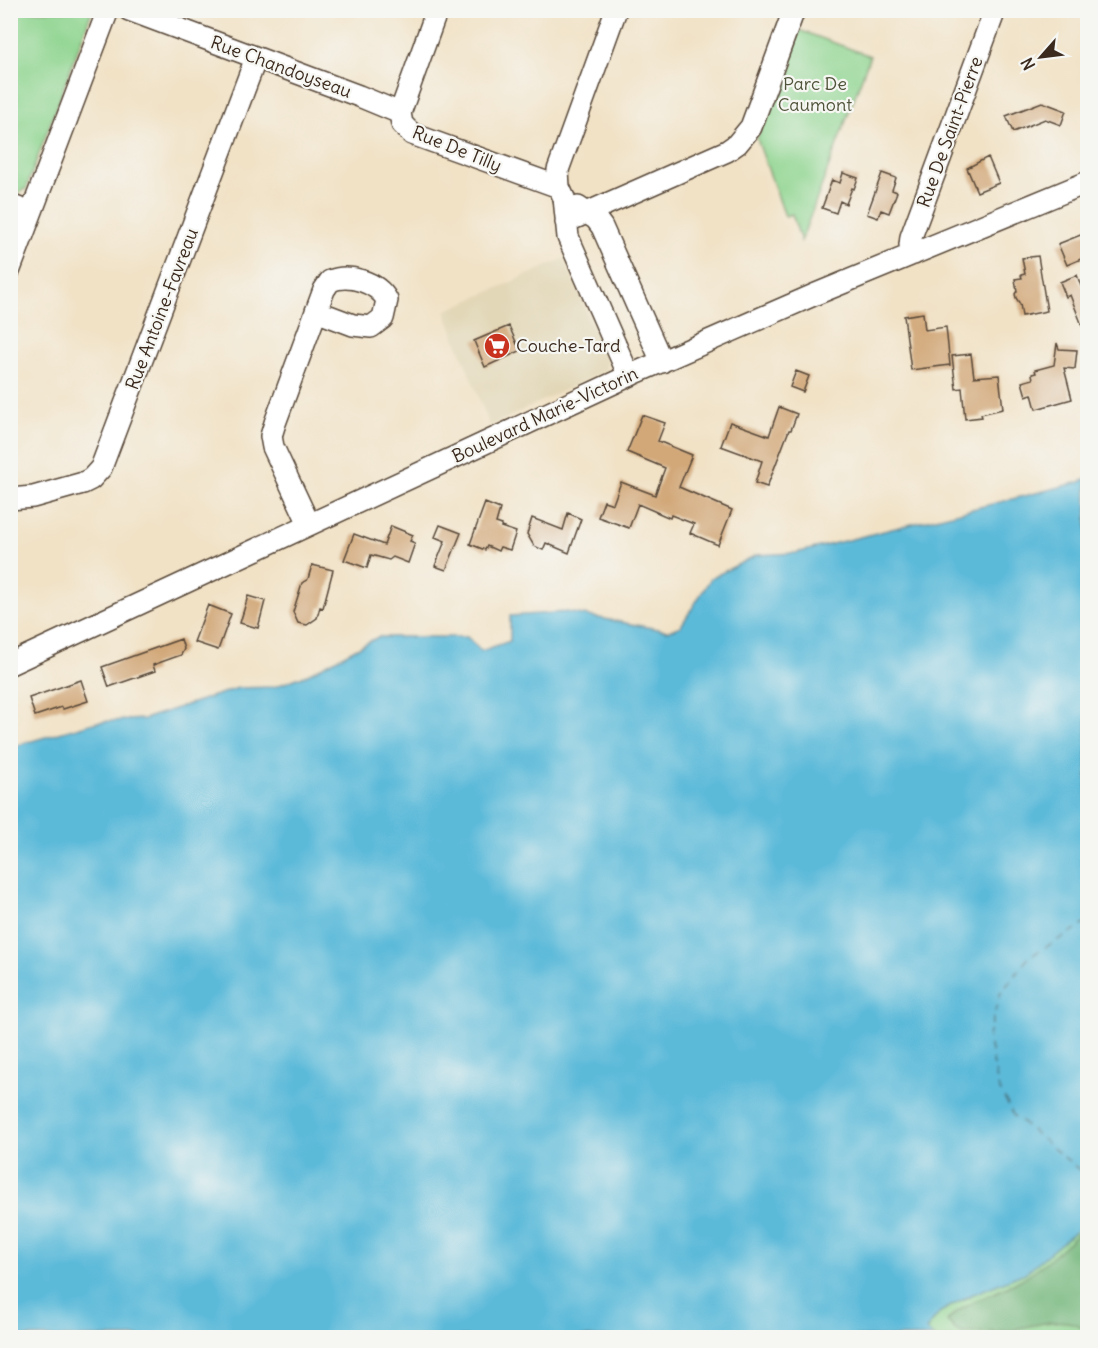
<svg xmlns="http://www.w3.org/2000/svg" width="1098" height="1348" font-family="Delius,sans-serif">
<style>
.built{fill:#e2d7b7}
.green{fill:#8ed48f;stroke:#647f56;stroke-width:1.5}
.forest{fill:#72b67a;stroke:#56704c;stroke-width:1.5}
.water{fill:#5bbad9;stroke:#4b727c;stroke-width:1.5}
.lines{fill:none;stroke-linecap:round;stroke-linejoin:round}
.ferry{stroke:#465c5f;stroke-width:1.5;stroke-dasharray:8 6;stroke-linecap:butt}
.building{fill:#d2a879}
.minor-casing{stroke:#564637;stroke-width:24}
.minor{stroke:#fff;stroke-width:21}
.labels{text-anchor:middle;stroke-width:4.5;stroke-linejoin:round;paint-order:stroke}
.street-label{font-size:18px;fill:#3b2a1e;stroke:#f6f6f2}
.park-label{font-size:18px;fill:#50543a;stroke:#f6f6f2}
.poi-label{font-size:18px;fill:#3b2a1e;stroke:#f6f6f2;text-anchor:start}
</style>
<rect width="100%" height="100%" fill="#f6f6f2"/>
<filter id="ink" filterUnits="userSpaceOnUse"><feTurbulence type="fractalNoise" baseFrequency=".0167" numOctaves="2"/><feDisplacementMap in="SourceGraphic" scale="12" xChannelSelector="R" yChannelSelector="G"/><feConvolveMatrix kernelMatrix="1 2 1 2 8 2 1 2 1" color-interpolation-filters="sRGB"/></filter>
<filter id="wash" filterUnits="userSpaceOnUse"><feTurbulence type="fractalNoise" baseFrequency=".008" numOctaves="4" result="noise"/><feDisplacementMap in="SourceGraphic" scale="24" xChannelSelector="R" yChannelSelector="G"/><feGaussianBlur stdDeviation="1.35" result="paint"/><feColorMatrix in="noise" values="0 0 0 0 0 0 0 0 0 0 0 0 0 0 0 0 0 1.4 0 .05"/><feComposite in="paint" operator="in"/></filter>
<g filter="url(#wash)">
<rect width="100%" height="100%" fill="#f1e2c6"/>
<path class="built" d="M 564,259 L 606,357 L 606,370 L 490,426 L 445,311 Z"/>
<path class="green" d="M 10,11 L 92,11 L 26,189 L 17,193 L 10,190 Z
M 799,30 L 870,56 L 801,241 L 792,214 L 785,216 L 757,139 Z
M 1087,1222 L 1087,1337 L 934,1338 L 926,1330 L 940,1312 L 1054,1249 Z"/>
<path class="forest" d="M 1087,1226 L 1087,1331 C 1066,1312 1032,1327 1006,1331 C 991,1333 974,1332 959,1333 L 947,1321 C 965,1301 992,1296 1015,1283 C 1042,1268 1064,1246 1087,1226 Z"/>
<path class="water" d="M 1087,478 L 1087,1222 L 1025,1273 L 969,1296 L 940,1312 L 926,1330 L 934,1337 L 11,1337 L 11,747 L 97,722 L 144,719 L 238,688 L 274,687 L 308,674 L 378,637 L 467,637 L 481,651 L 510,641 L 510,616 L 567,612 L 668,631 L 681,626 L 711,578 L 757,555 L 796,553 L 1080,482 Z"/>
<g class="lines">
<path class="ferry" d="M 1088,922 L 1029,957 L 1000,994 L 988,1036 L 998,1086 L 1013,1115 L 1088,1177"/>
</g>
<g id="blocks">
<path class="building" d="M 1042,102 L 1066,111 L 1061,125 L 1045,119 L 1013,132 L 1006,116 Z
M 988,157 L 999,183 L 977,192 L 967,168 Z
M 843,173 L 858,178 L 854,189 L 852,188 L 846,204 L 840,201 L 836,213 L 822,208 L 832,180 L 840,183 Z
M 882,173 L 896,178 L 892,190 L 897,192 L 889,213 L 881,210 L 878,218 L 867,214 Z
M 1088,232 L 1088,256 L 1067,265 L 1058,244 Z
M 1038,256 L 1047,311 L 1022,316 L 1020,304 L 1016,298 L 1015,294 L 1017,291 L 1015,279 L 1022,278 L 1021,275 L 1025,274 L 1022,258 Z
M 1077,275 L 1081,286 L 1088,284 L 1087,338 L 1070,295 L 1066,297 L 1060,282 Z
M 923,313 L 925,330 L 946,327 L 950,365 L 911,370 L 904,316 Z
M 509,326 L 520,351 L 485,367 L 474,341 Z
M 1057,343 L 1059,349 L 1077,350 L 1075,369 L 1064,368 L 1072,399 L 1036,409 L 1032,394 L 1026,396 L 1022,382 L 1033,379 L 1032,374 L 1036,373 L 1035,370 L 1054,365 Z
M 971,354 L 974,377 L 999,375 L 1003,409 L 981,414 L 982,417 L 965,419 L 962,388 L 956,389 L 952,356 Z
M 796,371 L 809,376 L 803,392 L 790,387 Z
M 779,407 L 797,414 L 791,430 L 789,430 L 767,487 L 755,483 L 762,461 L 721,446 L 730,422 L 769,436 Z
M 642,415 L 665,423 L 658,441 L 692,455 L 679,487 L 732,510 L 718,545 L 690,533 L 694,524 L 671,515 L 670,518 L 638,504 L 629,528 L 598,517 L 604,501 L 613,504 L 621,482 L 655,495 L 665,468 L 627,452 Z
M 485,503 L 500,509 L 496,523 L 502,525 L 501,527 L 516,532 L 510,550 L 500,547 L 498,551 L 487,546 L 485,550 L 470,544 Z
M 568,513 L 581,519 L 569,553 L 546,543 L 543,550 L 534,546 L 527,534 L 532,518 L 563,530 Z
M 440,525 L 461,533 L 446,570 L 435,566 L 445,541 L 435,537 Z
M 391,526 L 413,535 L 410,541 L 415,543 L 408,563 L 393,557 L 389,560 L 371,555 L 367,568 L 344,560 L 354,534 L 384,545 Z
M 312,565 L 333,570 L 323,608 L 320,607 L 317,618 L 307,625 L 298,623 L 293,612 L 302,583 L 308,579 Z
M 248,596 L 265,601 L 258,628 L 240,623 Z
M 208,605 L 231,614 L 218,650 L 194,642 Z
M 181,639 L 184,649 L 181,655 L 153,665 L 155,671 L 109,687 L 102,667 Z
M 81,680 L 88,701 L 63,709 L 62,707 L 35,716 L 29,698 Z"/>
</g>
</g>
<g filter="url(#ink)">
<use href="#blocks" fill-opacity="0" stroke="#564637" stroke-width="1.5"/>
<g class="lines">
<g class="minor-casing">
<path id="minor" d="M 129,10 L 359,96 L 400,113
M 437,10 L 400,113 L 402,124 L 412,134 L 559,187
M 616,10 L 558,170 L 559,187 L 564,198 L 568,237 L 629,376
M 10,205 L 31,213
M 578,207 L 596,219 L 602,227 L 662,362
M 566,222 L 727,151 L 737,144 L 751,127 L 794,10
M 914,254 L 910,245 L 911,237 L 995,10
M 10,269 L 108,10
M 10,499 L 33,497 L 83,483 L 91,479 L 101,468 L 256,58
M 309,524 L 273,447 L 271,436 L 275,423 L 324,290 L 330,281 C 349,273 377,282 387,300 L 383,318 L 371,327 L 353,325 L 316,311
M 10,664 L 633,374 L 816,294 L 1088,182"/>
</g>
<use href="#minor" class="minor"/>
</g>
</g>
<defs>
<g id="supermarket-disc" transform="scale(1.35)"><circle r="9.5" fill="#c8321e" stroke="#f6f6f2"/><path d="M-6-5.5h2.5l.6 2H6L4.5 2H-2.5L-4.4-4H-6ZM-1.5 3.2a1.3 1.3 0 1 0 .1 0ZM3 3.2a1.3 1.3 0 1 0 .1 0Z" fill="#fff"/></g>
</defs>
<g fill-rule="evenodd">
<use href="#supermarket-disc" x="497" y="346"/>
</g>
<g class="labels">
<g class="street-label">
<text transform="translate(281 67) rotate(20)" y="6">Rue Chandoyseau</text>
<text transform="translate(950 132) rotate(-70)" y="6">Rue De Saint-Pierre</text>
<text transform="translate(457 149) rotate(22)" y="6">Rue De Tilly</text>
<text transform="translate(162 309) rotate(-69)" y="6">Rue Antoine-Favreau</text>
<text transform="translate(545 415) rotate(-25)" y="6">Boulevard Marie-Victorin</text>
</g>
<g class="park-label">
<text x="815" y="90">Parc De<tspan x="815" dy="21">Caumont</tspan></text>
</g>
<g class="poi-label">
<text x="516" y="352">Couche-Tard</text>
</g>
</g>
<rect width="1098" height="1348" fill="none" stroke="#f6f6f2" stroke-width="36"/>
<g transform="translate(1041 57) rotate(242)" stroke="#f6f6f2" stroke-width="4.5" paint-order="stroke">
<path d="M0-4.5L10 22L0 15L-10 22Z" fill="#3b2a1e"/>
<text y="-9" font-size="16" font-weight="bold" text-anchor="middle" fill="#3b2a1e">N</text>
</g>
</svg>
